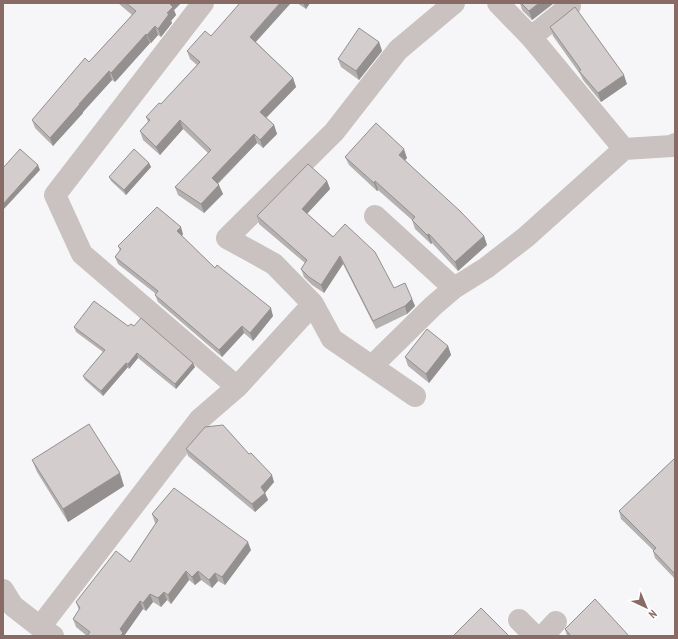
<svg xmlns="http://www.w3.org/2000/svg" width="678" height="639" font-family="'PT Sans Narrow',sans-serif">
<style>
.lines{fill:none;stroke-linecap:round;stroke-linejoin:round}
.minor{stroke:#cac2c1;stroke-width:22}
.wall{fill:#b5b1b0}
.shaded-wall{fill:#949090}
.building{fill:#d3cecd;stroke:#949090}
</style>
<rect width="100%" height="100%" fill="#f6f6f9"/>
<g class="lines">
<path class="minor" d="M 203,3 L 55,195 L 82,254 L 237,387
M 498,3 L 531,37 L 624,149
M 531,37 L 570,6
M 375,216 L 454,288
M 313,304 L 332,339 L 415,396
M 372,366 L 433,306 L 454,288 L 486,268 L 526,237 L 624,149 L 672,146 L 675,144
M 3,590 L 13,606 L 40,627 L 53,636
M 519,620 L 535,636
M 40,627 L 200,419 L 237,387 L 313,304 L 274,264 L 227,238 L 334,132 L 398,50 L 454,3
M 543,636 L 556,622"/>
</g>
<path class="wall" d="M 118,3 L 181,3 L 174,10 L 176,15 L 171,21 L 172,23 L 161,37 L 158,35 L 151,43 L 150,43 L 115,82 L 112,80 L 83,112 L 83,113 L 53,146 L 35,128 L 32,120 L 89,62 L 132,15 Z
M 297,3 L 310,3 L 306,9 Z
M 520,3 L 554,3 L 532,20 L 522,10 Z
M 550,27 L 627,84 L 601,102 L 583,80 L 580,74 L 553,36 Z
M 211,36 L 256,42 L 293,78 L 296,87 L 266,118 L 274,125 L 277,134 L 263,148 L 257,143 L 218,184 L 223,194 L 204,213 L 178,195 L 175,187 L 208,153 L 183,129 L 160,155 L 143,140 L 140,131 L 148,122 L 146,117 L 161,104 L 197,65 L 190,59 L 187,51 Z
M 379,42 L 382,51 L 359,80 L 341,67 L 338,59 Z
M 345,157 L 407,158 L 405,160 L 484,236 L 487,245 L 458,271 L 432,243 L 431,244 L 415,229 L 412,220 L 378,190 L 377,191 L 349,165 Z
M 149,163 L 151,167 L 126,195 L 111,181 L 109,177 Z
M 327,181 L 330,189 L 307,214 L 394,288 L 412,299 L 415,306 L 407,314 L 376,329 L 343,264 L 324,293 L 312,285 L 304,277 L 301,269 L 305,263 L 259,224 L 257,216 Z
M 183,234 L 182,236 L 215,268 L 273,316 L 253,341 L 244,333 L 222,357 L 158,302 L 155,295 L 156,294 L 118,264 L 115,257 L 120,251 L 118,246 Z
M 134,326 L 195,367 L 176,389 L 138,358 L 129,369 L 128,367 L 103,396 L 85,380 L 83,376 L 103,352 L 76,332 L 74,327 Z
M 448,346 L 451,355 L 429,383 L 408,366 L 405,357 Z
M 186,449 L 274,482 L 265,493 L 268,500 L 255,512 L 188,456 Z
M 675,458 L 675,579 L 655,558 L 653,551 L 653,550 L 621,519 L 619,511 Z
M 32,460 L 124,486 L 68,522 L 37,472 Z
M 152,514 L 251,550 L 225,585 L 218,581 L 212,588 L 201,580 L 195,585 L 189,580 L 171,604 L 167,600 L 161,607 L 153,602 L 146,611 L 143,609 L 124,636 L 87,636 L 76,627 L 73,619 L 79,610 L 76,602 L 130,562 L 156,523 L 155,523 Z
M 565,629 L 629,636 L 567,636 Z"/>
<path class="shaded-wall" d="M 169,3 L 181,3 L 174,10 L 176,15 L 171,21 L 172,23 L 161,37 L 158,29 L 167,13 Z
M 280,3 L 291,3 L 253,45 L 250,37 Z
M 303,3 L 310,3 L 306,9 Z
M 539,3 L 554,3 L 532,20 L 529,11 Z
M 155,26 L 158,35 L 151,43 L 147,35 Z
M 146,34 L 150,43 L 115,82 L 111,73 Z
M 379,42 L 382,51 L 359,80 L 356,71 Z
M 109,71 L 112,80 L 83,112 L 83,113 L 53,146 L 50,138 L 79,104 Z
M 624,75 L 627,84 L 601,102 L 598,93 Z
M 293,78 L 296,87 L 263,121 L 260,112 Z
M 180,120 L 183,129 L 160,155 L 156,147 Z
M 274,125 L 277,134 L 263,148 L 260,140 Z
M 254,134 L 257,143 L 215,186 L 212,178 Z
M 404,149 L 407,158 L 402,164 L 399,155 Z
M 149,163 L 151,167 L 126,195 L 124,190 Z
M 38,165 L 40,170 L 3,210 L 3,204 Z
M 327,181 L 330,189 L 304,217 L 302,209 Z
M 375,181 L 378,190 L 377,191 L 374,183 Z
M 219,185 L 223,194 L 204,213 L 201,204 Z
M 181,227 L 183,234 L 180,238 L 177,231 Z
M 429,234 L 432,243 L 431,244 L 427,235 Z
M 484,236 L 487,245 L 458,271 L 455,262 Z
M 340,256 L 343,264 L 324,293 L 321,285 Z
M 412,299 L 415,306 L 407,314 L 405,306 Z
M 271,308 L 273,316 L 253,341 L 250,333 Z
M 242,326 L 244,333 L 222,357 L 219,350 Z
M 448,346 L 451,355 L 429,383 L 426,374 Z
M 137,353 L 138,358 L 129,369 L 128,364 Z
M 126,363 L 128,367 L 103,396 L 101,391 Z
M 193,363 L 195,367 L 176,389 L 175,384 Z
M 120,473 L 124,486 L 68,522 L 63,509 Z
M 272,475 L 274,482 L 264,494 L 265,493 L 268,500 L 255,512 L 252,504 L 261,487 Z
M 248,542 L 251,550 L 225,585 L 222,577 Z
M 186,571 L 189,580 L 171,604 L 168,595 Z
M 198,571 L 201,580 L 195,585 L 192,577 Z
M 215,573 L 218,581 L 212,588 L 209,580 Z
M 164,592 L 167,600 L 161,607 L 158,598 Z
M 150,594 L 153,602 L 146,611 L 143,603 Z
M 140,601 L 143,609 L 124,636 L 120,636 L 120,629 Z"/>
<path class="building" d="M 126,3 L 169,3 L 173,7 L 167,13 L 169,14 L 158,29 L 155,26 L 147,35 L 146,34 L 111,73 L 109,71 L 79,104 L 80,104 L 50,138 L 32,120 L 85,58 L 89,62 L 136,11 Z
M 240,3 L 280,3 L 250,37 L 293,78 L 260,112 L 274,125 L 260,140 L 254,134 L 212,178 L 219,185 L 201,204 L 175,187 L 211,150 L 180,120 L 156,147 L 140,131 L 150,120 L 146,117 L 159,103 L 161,104 L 200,62 L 187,51 L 205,31 L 211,36 Z
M 521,3 L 539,3 L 529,11 Z
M 575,7 L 624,75 L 598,93 L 579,71 L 581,70 L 550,27 Z
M 359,28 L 379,42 L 356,71 L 338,59 Z
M 376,123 L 404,149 L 399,155 L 460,211 L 484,236 L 455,262 L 429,234 L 427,235 L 412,220 L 415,217 L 375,181 L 374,183 L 345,157 Z
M 20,149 L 38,165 L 3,204 L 3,168 Z
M 134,149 L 149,163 L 124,190 L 109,177 Z
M 308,164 L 327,181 L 302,209 L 333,237 L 345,224 L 375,252 L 394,288 L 405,283 L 412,299 L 405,306 L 373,321 L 340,256 L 321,285 L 309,277 L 301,269 L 307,260 L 257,216 Z
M 157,207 L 181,227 L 177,231 L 215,268 L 217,265 L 271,308 L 250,333 L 242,326 L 219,350 L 155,295 L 158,291 L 115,257 L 121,249 L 118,246 Z
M 94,301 L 128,326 L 131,324 L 134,326 L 141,318 L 193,363 L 175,384 L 137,353 L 128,364 L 126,363 L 101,391 L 83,376 L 105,350 L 74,327 Z
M 427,329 L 448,346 L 426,374 L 405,357 Z
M 89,424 L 120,473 L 63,509 L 32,460 Z
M 223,425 L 249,454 L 251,453 L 272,475 L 261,487 L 265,493 L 252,504 L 186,449 L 205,427 Z
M 675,458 L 675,574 L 653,551 L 656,548 L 619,511 Z
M 174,488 L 248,542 L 222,577 L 215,573 L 209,580 L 198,571 L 192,577 L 186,571 L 168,595 L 164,592 L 158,598 L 150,594 L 143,603 L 140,601 L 120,629 L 123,633 L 120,636 L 87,636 L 90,632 L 73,619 L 80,608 L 76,602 L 116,551 L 130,562 L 158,520 L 152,514 Z
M 595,599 L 629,636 L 571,636 L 565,629 Z
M 481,608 L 509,636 L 453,636 Z"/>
<rect width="678" height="639" fill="none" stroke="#896b65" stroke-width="8"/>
<g transform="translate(646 607) rotate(136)" stroke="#ffffff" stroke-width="3" paint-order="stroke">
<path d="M0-3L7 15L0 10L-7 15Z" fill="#896b65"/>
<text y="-6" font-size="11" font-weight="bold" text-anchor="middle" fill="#896b65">N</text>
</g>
</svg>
